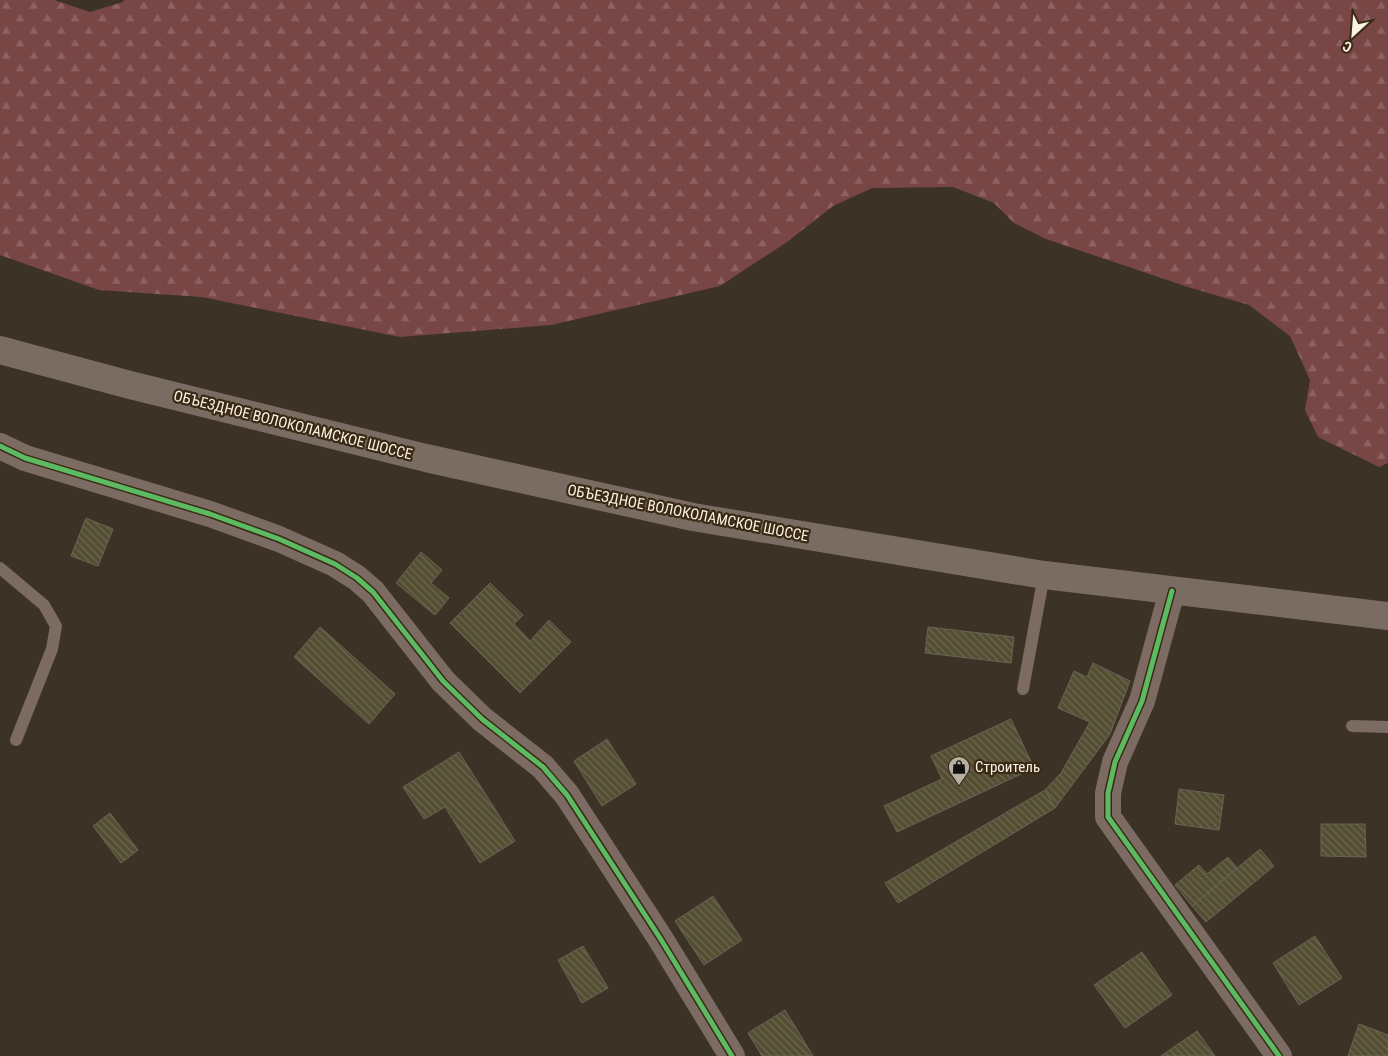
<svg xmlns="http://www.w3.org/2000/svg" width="1388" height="1056" font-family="'Roboto Condensed',sans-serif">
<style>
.forest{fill:url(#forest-firs)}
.building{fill:url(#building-back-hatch);stroke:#696459}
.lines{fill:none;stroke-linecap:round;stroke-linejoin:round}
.service{stroke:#7c6b62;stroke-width:12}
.minor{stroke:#7c6b62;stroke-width:26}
.primary{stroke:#7a6c62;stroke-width:28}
.cycleway-casing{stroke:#3a2a14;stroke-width:8}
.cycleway{stroke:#5cba63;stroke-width:5}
.labels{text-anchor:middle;stroke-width:4.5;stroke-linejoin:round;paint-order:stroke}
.street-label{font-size:15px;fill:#fcf1e4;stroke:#3a2a14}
.poi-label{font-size:15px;fill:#fcf1e4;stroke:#3a2a14;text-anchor:start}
</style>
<defs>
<pattern id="forest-firs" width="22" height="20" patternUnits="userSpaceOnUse" patternTransform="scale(1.25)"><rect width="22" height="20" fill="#794646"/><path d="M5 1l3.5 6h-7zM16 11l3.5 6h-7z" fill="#8d6161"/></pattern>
<pattern id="building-back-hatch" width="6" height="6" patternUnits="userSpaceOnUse" patternTransform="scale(1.25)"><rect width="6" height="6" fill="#534d32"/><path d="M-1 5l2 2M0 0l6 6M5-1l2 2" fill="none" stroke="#6d6750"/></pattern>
</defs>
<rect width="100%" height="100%" fill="#3c3326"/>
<path class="forest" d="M 0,0 L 54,0 L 90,12 L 123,2 L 124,0 L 1388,0 L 1388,463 L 1379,467 L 1318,437 L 1305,410 L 1310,380 L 1290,336 L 1249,305 L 1188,287 L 1046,239 L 1014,223 L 994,203 L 953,187 L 872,188 L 833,206 L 787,242 L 720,286 L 551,325 L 400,337 L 202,297 L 99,290 L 0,255 Z"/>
<path class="building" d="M 86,518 L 113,529 L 98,566 L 71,556 Z
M 421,552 L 442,570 L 431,583 L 449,598 L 435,615 L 396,583 Z
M 490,583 L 523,615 L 514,624 L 530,641 L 549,620 L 571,642 L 520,693 L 450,623 Z
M 320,627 L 395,694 L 369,724 L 294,657 Z
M 928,627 L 1014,637 L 1011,663 L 925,653 Z
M 1093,663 L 1130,681 L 1110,734 L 1055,808 L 1045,790 L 1061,773 L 1090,722 L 1058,708 L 1074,671 L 1087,677 Z
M 1011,719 L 1034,768 L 897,832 L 884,806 L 942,779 L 931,756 Z
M 607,739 L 636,784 L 602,806 L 574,761 Z
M 459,752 L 515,841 L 480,863 L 445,807 L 424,819 L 403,787 Z
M 1179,789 L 1224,795 L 1219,830 L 1175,824 Z
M 1045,790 L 1055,808 L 898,903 L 885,883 Z
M 110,813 L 138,850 L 121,863 L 93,826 Z
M 1321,824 L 1365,824 L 1366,857 L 1321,856 Z
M 1260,849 L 1274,866 L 1206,922 L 1192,906 Z
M 1228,857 L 1237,868 L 1192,906 L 1175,885 L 1199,865 L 1207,874 Z
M 713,896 L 742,940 L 704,965 L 675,921 Z
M 1315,936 L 1342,978 L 1299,1005 L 1273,963 Z
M 583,946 L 608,988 L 582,1003 L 558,960 Z
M 1142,952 L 1172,995 L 1125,1028 L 1094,985 Z
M 785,1010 L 813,1056 L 762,1056 L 748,1033 Z
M 1359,1024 L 1388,1035 L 1388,1056 L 1348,1056 Z
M 1197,1031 L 1215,1056 L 1161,1056 Z"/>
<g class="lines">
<path class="service" d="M 0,568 L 44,605 L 56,626 L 52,649 L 16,740
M 1023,689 L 1044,575
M 1352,726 L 1388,727"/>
<path class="minor" d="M 0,446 L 25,458 L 210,514 L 279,539 L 335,564 L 357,578 L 373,592 L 443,681 L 482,719 L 543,767 L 567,795 L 660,938 L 732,1056
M 1172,591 L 1142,701 L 1115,762 L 1108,793 L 1108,817 L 1279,1056"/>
<path class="primary" d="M 0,350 L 130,385 L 426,458 L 693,517 L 1044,575 L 1388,616"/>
<g class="cycleway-casing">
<path id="cycleway" d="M 0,446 L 25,458 L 210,514 L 279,539 L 335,564 L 357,578 L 373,592 L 443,681 L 482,719 L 543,767 L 567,795 L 660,938 L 732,1056
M 1172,591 L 1142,701 L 1115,762 L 1108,793 L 1108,817 L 1279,1056"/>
</g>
<use href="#cycleway" class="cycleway"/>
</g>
<defs>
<g id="shop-pin" transform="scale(1.125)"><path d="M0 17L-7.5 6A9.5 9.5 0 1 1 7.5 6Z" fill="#b9aea2" stroke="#3a2a14"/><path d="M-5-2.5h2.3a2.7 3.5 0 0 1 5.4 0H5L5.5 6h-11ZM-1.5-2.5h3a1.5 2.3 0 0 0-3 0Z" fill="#111"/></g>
</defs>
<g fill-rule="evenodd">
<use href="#shop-pin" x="959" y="767"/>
</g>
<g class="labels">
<g class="street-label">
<text transform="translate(293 425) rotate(14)" y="5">ОБЪЕЗДНОЕ ВОЛОКОЛАМСКОЕ ШОССЕ</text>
<text transform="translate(688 513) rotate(11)" y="5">ОБЪЕЗДНОЕ ВОЛОКОЛАМСКОЕ ШОССЕ</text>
</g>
<g class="poi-label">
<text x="975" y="772">Строитель</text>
</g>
</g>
<g transform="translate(1353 35) rotate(206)" stroke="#3a2a14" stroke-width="4" paint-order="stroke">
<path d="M0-4L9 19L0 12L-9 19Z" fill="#fcf1e4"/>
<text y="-8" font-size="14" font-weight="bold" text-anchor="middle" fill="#fcf1e4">С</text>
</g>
</svg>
